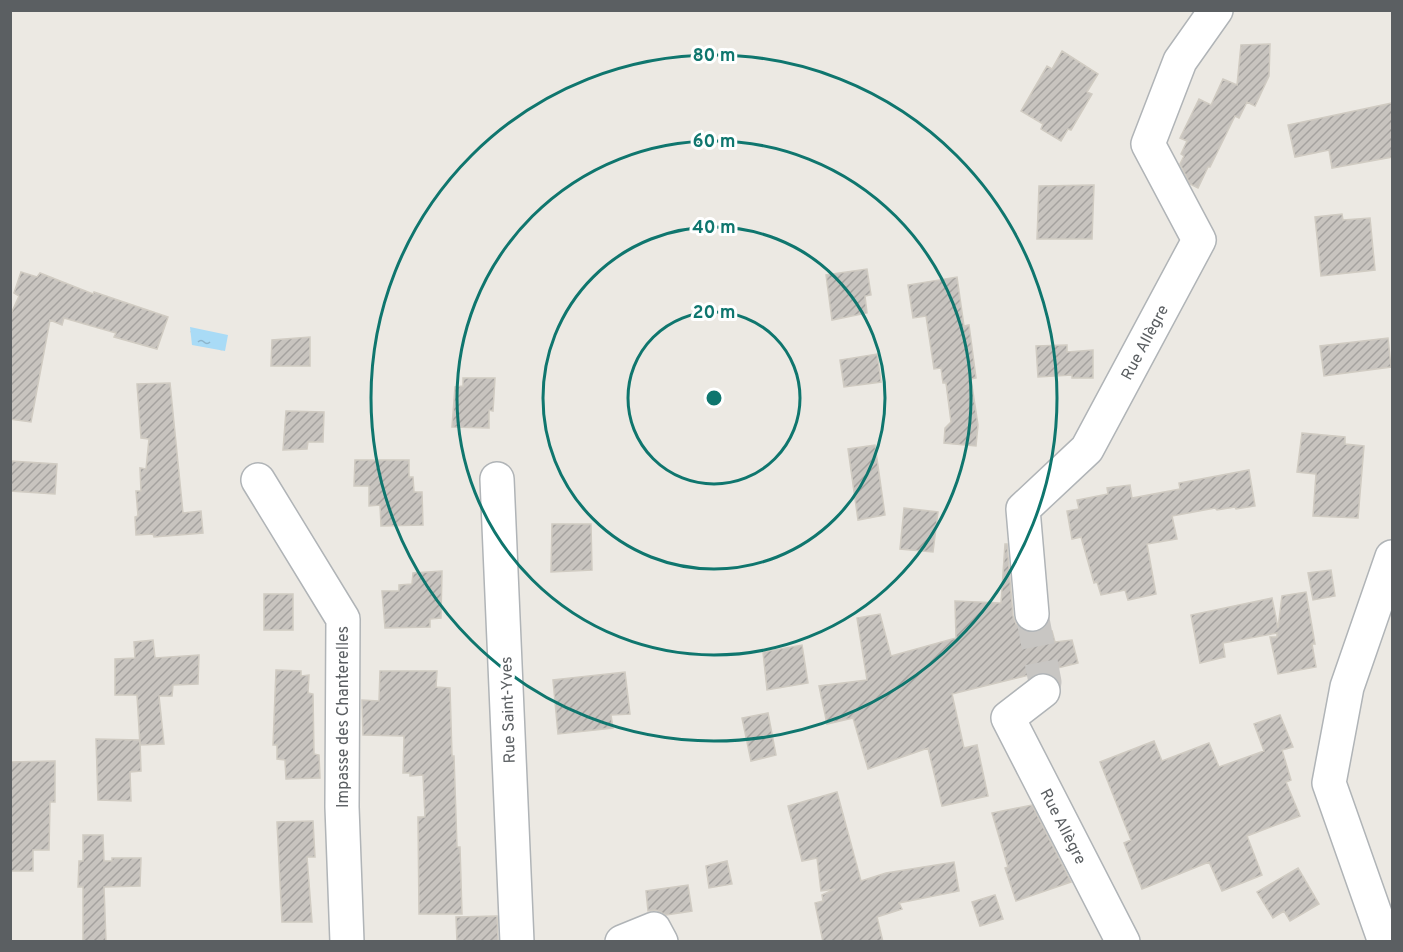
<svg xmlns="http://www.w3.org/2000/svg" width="1403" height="952" font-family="Overpass,sans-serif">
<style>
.water{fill:url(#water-ripples)}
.building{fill:url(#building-hatch);stroke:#d0cbc2;stroke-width:1.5}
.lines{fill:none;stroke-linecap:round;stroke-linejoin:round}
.street-tunnel{stroke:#c8c6c3;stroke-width:33;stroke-dasharray:33 16;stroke-linecap:butt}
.street-casing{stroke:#b0b4b7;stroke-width:36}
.street{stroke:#fff;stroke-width:33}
.ring{fill:none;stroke:#0f766e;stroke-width:3}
.labels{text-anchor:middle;stroke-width:6;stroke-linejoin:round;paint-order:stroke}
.street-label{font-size:16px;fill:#5b5f62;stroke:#fff}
.centre{fill:#0f766e;stroke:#fff;stroke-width:3}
.ring-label{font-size:18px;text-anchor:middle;font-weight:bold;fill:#0f766e;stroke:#fff;stroke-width:6;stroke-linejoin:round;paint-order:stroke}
</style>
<defs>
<pattern id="water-ripples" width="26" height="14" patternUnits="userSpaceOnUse" patternTransform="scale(1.5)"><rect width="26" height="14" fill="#a9dbf6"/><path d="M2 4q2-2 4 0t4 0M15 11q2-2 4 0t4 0" fill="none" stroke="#8db5cb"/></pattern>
<pattern id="building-hatch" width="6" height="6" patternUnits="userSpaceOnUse" patternTransform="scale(1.5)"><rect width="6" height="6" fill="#c8c4bf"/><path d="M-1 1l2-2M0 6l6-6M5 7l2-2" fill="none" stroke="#a5a29f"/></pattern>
</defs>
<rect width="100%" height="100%" fill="#ece9e3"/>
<path class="water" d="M 190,327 L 228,335 L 225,351 L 192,345 Z"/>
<path class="building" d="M 1270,44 L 1269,76 L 1255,106 L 1247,102 L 1239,118 L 1235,116 L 1210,167 L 1208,167 L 1198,188 L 1190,184 L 1180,164 L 1184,156 L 1181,154 L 1187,141 L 1180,138 L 1199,99 L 1211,105 L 1223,79 L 1237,85 L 1241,45 Z
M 1062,51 L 1098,74 L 1087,92 L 1092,94 L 1071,130 L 1068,129 L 1061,141 L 1041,129 L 1043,124 L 1021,111 L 1047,66 L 1052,69 Z
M 1392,103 L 1392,157 L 1332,168 L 1329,150 L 1295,157 L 1288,125 Z
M 1094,185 L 1092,239 L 1037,239 L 1039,186 Z
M 1342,214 L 1343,220 L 1370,218 L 1375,270 L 1321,276 L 1315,217 Z
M 867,269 L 871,295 L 865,296 L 867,313 L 832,320 L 826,275 Z
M 21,272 L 37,277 L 40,273 L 93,294 L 94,292 L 168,317 L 157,349 L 114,337 L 116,333 L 64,318 L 62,325 L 50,320 L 31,422 L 10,419 L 10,316 L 19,296 L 14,293 Z
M 957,277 L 964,326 L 969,325 L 976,378 L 971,379 L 978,425 L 976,446 L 944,443 L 945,428 L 951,422 L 946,383 L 943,383 L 941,368 L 934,369 L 926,316 L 913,318 L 908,285 Z
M 310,337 L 310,366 L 271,366 L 272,340 Z
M 1388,338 L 1391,367 L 1324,376 L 1320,346 Z
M 1067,345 L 1067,352 L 1093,350 L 1093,378 L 1072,378 L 1072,375 L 1038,377 L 1036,346 Z
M 877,354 L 881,382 L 844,387 L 840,360 Z
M 463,378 L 495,378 L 493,411 L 489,410 L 489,428 L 452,427 L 455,387 L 463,386 Z
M 170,383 L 183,513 L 201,511 L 203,533 L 154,537 L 153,534 L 136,535 L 135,517 L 138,516 L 136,491 L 141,491 L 140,468 L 146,469 L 149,439 L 141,438 L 137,384 Z
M 286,411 L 324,412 L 323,442 L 308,442 L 307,449 L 283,450 Z
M 1302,433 L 1345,437 L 1345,444 L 1364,446 L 1358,518 L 1313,516 L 1316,474 L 1297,472 Z
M 875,445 L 885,515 L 858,520 L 848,449 Z
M 355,460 L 409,460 L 409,477 L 413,477 L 414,492 L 422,492 L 423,525 L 381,526 L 380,505 L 369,506 L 369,486 L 354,486 Z
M 10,461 L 57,464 L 55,494 L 10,491 Z
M 1249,470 L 1255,506 L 1236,509 L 1235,507 L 1217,510 L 1215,508 L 1172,516 L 1177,539 L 1147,544 L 1156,594 L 1128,600 L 1125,590 L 1101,595 L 1097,582 L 1094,583 L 1081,537 L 1072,539 L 1067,511 L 1079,509 L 1077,500 L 1108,494 L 1107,488 L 1130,485 L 1132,498 L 1180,489 L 1179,483 Z
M 904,508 L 938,512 L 933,552 L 900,549 Z
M 552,524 L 591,524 L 592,570 L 551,572 Z
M 1005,544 L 1007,544 L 1013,616 L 1016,624 L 1024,631 L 1032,633 L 1033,636 L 1052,631 L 1055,642 L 1072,640 L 1078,663 L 952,694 L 964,748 L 977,745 L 988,796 L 942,806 L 928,748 L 868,769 L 853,718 L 827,724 L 819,686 L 867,680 L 857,618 L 880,614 L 891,656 L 956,638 L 955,601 L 1001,603 Z
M 1331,570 L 1335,596 L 1313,600 L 1308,573 Z
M 442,571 L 441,618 L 430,619 L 430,627 L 385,628 L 382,591 L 399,591 L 399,585 L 412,584 L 413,573 Z
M 1306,592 L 1315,644 L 1312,644 L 1316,667 L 1278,674 L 1270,637 L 1277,637 L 1277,633 L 1223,643 L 1225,657 L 1200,663 L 1191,615 L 1272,598 L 1278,628 L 1282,596 Z
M 264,594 L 293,594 L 293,630 L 264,630 Z
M 153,640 L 155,658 L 199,655 L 198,684 L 173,685 L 172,696 L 159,696 L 164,744 L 140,745 L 137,695 L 115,695 L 115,659 L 135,658 L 134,642 Z
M 802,645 L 808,683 L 767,690 L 763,652 Z
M 276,670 L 301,671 L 301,676 L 309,675 L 308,693 L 313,694 L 314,754 L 319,755 L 320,778 L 286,779 L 285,760 L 277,759 L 277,745 L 273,745 Z
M 380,671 L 437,671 L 436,687 L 450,688 L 452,756 L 454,756 L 457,847 L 460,847 L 462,914 L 419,914 L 418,817 L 425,817 L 423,775 L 410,776 L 410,773 L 403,773 L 404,736 L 363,735 L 362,700 L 379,701 Z
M 625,672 L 630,714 L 611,715 L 613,728 L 558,734 L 553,680 Z
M 768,713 L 776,755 L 751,761 L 742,718 Z
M 1280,715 L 1293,747 L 1282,750 L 1291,780 L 1286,782 L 1300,816 L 1247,836 L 1262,875 L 1222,891 L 1209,862 L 1142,889 L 1124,843 L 1131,840 L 1100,762 L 1154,741 L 1162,761 L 1209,743 L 1219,767 L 1264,751 L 1254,724 Z
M 96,739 L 140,740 L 141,771 L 130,772 L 131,801 L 98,800 Z
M 55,761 L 55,802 L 50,802 L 49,850 L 33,850 L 33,871 L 10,871 L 10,762 Z
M 837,792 L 861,881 L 886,873 L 954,862 L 959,891 L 899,903 L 902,909 L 877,917 L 883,942 L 823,942 L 815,903 L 823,901 L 822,895 L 835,889 L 821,891 L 817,858 L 802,861 L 788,806 Z
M 1032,805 L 1071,882 L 1016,901 L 1005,868 L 1008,867 L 992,813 Z
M 313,821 L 315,857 L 307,857 L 312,922 L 282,922 L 277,822 Z
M 83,835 L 103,835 L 104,861 L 112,861 L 112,858 L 141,858 L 140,886 L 104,887 L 106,942 L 83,942 L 83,887 L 78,887 L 79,861 L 83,861 Z
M 727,861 L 732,884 L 709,888 L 706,866 Z
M 1298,868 L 1319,904 L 1290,921 L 1284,911 L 1273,918 L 1257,892 Z
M 688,885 L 692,911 L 666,915 L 656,910 L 648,911 L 646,891 Z
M 995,895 L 1003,919 L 980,926 L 972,902 Z
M 497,916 L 498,942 L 457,942 L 456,917 Z"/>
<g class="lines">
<path class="street-tunnel" d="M 1032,614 L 1045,682 L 1043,691"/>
<g class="street-casing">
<path id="street" d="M 497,479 L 517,942
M 258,480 L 343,619 L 342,807 L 347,942
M 1032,614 L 1023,509 L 1087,449 L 1199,240 L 1148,144 L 1180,61 L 1216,10
M 1043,691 L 1008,718 L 1123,942
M 622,942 L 654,929 L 661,942
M 1385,942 L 1329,783 L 1347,687 L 1392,557"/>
</g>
<use href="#street" class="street"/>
</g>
<g class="ring">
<circle cx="714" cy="398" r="86"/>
<circle cx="714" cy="398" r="171"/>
<circle cx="714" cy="398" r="257"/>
<circle cx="714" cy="398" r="343"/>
</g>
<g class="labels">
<g class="street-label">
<text transform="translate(1144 342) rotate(-62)" y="6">Rue Allègre</text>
<text transform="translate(507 710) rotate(-92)" y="6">Rue Saint-Yves</text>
<text transform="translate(342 717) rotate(-90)" y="6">Impasse des Chanterelles</text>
<text transform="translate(1064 826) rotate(63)" y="6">Rue Allègre</text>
</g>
</g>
<circle cx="714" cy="398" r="9" class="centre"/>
<g class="ring-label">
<text x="714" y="61">80 m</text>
<text x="714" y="147">60 m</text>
<text x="714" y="233">40 m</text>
<text x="714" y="318">20 m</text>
</g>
<rect width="1403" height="952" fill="none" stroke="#5b5f62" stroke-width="24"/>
</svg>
